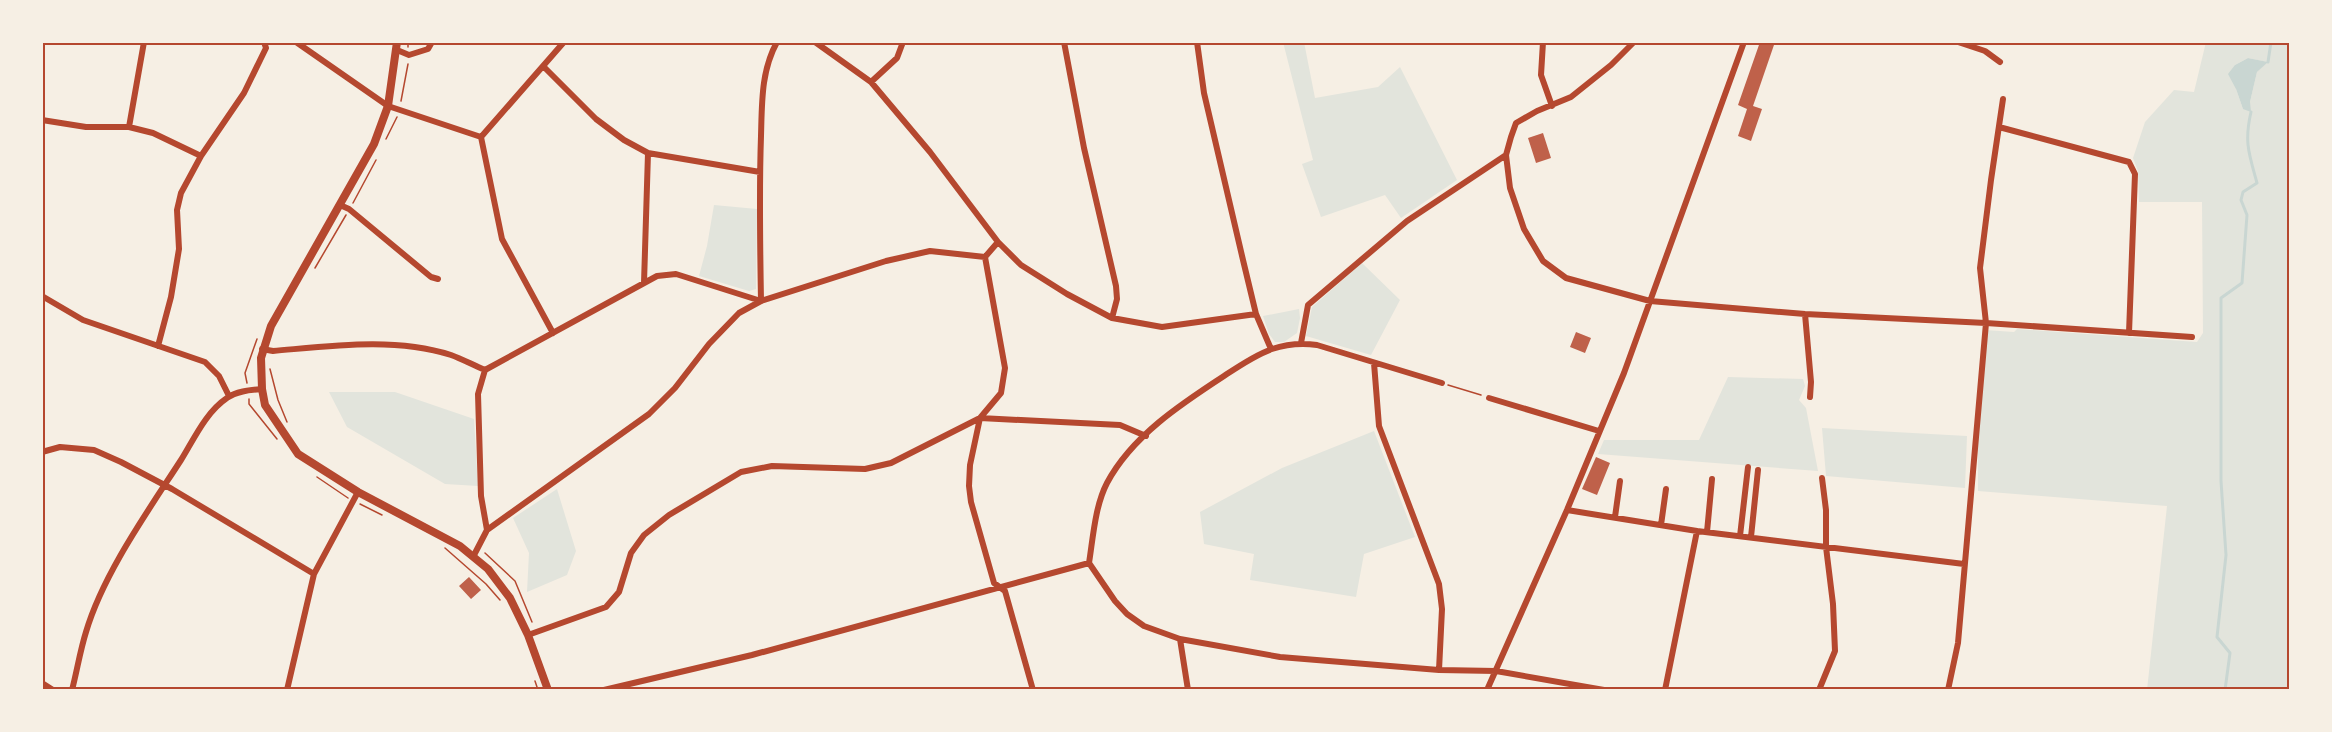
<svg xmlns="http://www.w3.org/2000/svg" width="2332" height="732" font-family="Helvetica,sans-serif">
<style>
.green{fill:#e2e4dc;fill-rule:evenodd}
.water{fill:#c9d6d2}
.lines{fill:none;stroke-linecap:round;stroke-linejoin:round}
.stream{stroke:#c9d6d2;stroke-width:3}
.building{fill:#bf614a}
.path{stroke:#b5482f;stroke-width:1.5}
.minor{stroke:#b5482f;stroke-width:6}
.tertiary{stroke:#b5482f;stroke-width:8}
.neatline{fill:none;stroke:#b5482f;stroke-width:2}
</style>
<rect width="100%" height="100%" fill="#f6efe4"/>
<path class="green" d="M 1283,42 L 1304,42 L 1315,98 L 1378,87 L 1400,67 L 1457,180 L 1401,218 L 1385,195 L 1321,217 L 1302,164 L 1313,160 Z
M 2206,42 L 2286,42 L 2290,46 L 2290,690 L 2147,690 L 2167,506 L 1978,491 L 1978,409 L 1985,330 L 2014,332 L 2017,329 L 2197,342 L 2203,333 L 2202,202 L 2139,202 L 2138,171 L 2133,158 L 2145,122 L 2174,90 L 2194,92 ZM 2248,58 L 2267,62 L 2257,72 L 2250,102 L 2243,109 L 2236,89 L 2235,65 Z
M 714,205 L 757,209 L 756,289 L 749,291 L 699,276 L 707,246 Z
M 1362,263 L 1400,300 L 1371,355 L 1306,336 L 1312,307 Z
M 1299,309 L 1300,318 L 1297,333 L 1284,342 L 1275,342 L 1269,334 L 1263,316 Z
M 1728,377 L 1803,379 L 1805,386 L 1799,400 L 1806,408 L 1818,471 L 1598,454 L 1604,440 L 1699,440 Z
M 329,392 L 395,392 L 474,419 L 478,486 L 445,484 L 347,427 Z
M 1822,428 L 1967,436 L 1965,488 L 1826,476 Z
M 1374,431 L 1415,537 L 1364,554 L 1356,597 L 1250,580 L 1254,554 L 1204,544 L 1200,512 L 1282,468 Z
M 557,489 L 576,551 L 567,575 L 527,592 L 529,553 L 513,518 Z"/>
<path class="water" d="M 2248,58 L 2268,62 L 2257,72 L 2250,102 L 2251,112 L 2243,109 L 2236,89 L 2228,74 L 2235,65 Z"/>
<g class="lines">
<path class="stream" d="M 2268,62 L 2271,42
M 2225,690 L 2230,653 L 2217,637 L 2226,555 L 2221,481 L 2221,298 L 2242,283 L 2247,215 L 2241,200 L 2243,192 L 2257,183 C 2249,154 2244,142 2251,112"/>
</g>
<path class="building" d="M 1760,42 L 1775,42 L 1753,106 L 1762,109 L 1751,141 L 1738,136 L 1747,109 L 1738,105 Z
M 1543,133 L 1551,158 L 1536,163 L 1528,138 Z
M 1576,332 L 1591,338 L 1585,353 L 1570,347 Z
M 1596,457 L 1610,463 L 1597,495 L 1582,489 Z
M 469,577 L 481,590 L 471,599 L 459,586 Z"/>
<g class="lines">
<path class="path" d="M 408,42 L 408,47
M 401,101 L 408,64
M 386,139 L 397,117
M 353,203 L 376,160
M 315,268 L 346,215
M 270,369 L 278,400 L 287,422
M 247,383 L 245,373 L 257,339
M 1448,385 L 1481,395
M 249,399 L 249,404 L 277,439
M 317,477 L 348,498
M 360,504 L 382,515
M 445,548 L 486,584 L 500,600
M 485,553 L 515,581 L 532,622
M 535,681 L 538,690"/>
<path class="minor" d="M 296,42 L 388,106 L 481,137
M 815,42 L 871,82 L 930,152 L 998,242 L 1021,265 L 1067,294 L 1112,318 L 1162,327 L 1256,314
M 1064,42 L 1084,148 L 1116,286 L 1117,299 L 1112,318
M 1197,42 L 1204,93 L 1243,260 L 1256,314 L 1271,349
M 1543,42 L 1541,75 L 1552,106
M 1634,42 L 1611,65 L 1571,97 L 1537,111 L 1516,123 L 1511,137 L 1506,155 L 1510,188 L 1524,229 L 1543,261 L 1566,278 L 1650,301 L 1805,314 L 1986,323 L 2192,337
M 1958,42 L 1985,51 L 2000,62
M 397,50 L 409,55 L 428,49 L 432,42
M 543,66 L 596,119 L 624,140 L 648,153 L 760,172
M 871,82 L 897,58 L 903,42
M 42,120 L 86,127 L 129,127 L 153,133 L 201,156
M 129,127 L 144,42
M 1999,127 L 2129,162 L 2135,174 L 2129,333
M 481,137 L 502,239 L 553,333
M 481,137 L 564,42
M 340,205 L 349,209 L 431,277 L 438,279
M 985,257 L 1005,368 L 1001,393 L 980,418 L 970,465 L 969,486 L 971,502 L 994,583 L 1005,591 L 1033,690
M 644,283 L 648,153
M 42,296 L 83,320 L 205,362 L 219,376 L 229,396
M 1805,314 L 1811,382 L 1810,397
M 1301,343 L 1308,305 L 1407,221 L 1506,155
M 158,346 L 171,297 L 179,249 L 177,210 L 181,193 L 201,156 L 244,93 L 266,48 L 264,42
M 262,349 L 273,351 C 331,346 394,337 451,355 C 462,359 473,365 485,370
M 1374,363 L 1379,426 L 1439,584 L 1442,609 L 1439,670
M 485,370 L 657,276 L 676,274 L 761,301 C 760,246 759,191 761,136 C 762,103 761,71 777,42
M 485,370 L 478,394 L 481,496 L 487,530
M 1442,383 L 1317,345 C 1302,343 1287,344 1272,349 C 1255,355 1239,366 1224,376 C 1181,404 1132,436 1107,483 C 1095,506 1093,538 1089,563 L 1115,601 L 1127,614 L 1144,626 L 1180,639 L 1280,657 L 1439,670 L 1496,671 L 1604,690
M 1489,398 L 1599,431
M 42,452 L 60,447 L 94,450 L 121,462 L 172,489 L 314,574
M 1567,510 L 1697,531 L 1964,564
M 1615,517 L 1620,481
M 1661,525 L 1666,489
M 1707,532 L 1712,479
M 1740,536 L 1748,467
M 1751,537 L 1758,470
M 473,557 L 487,530 L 649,414 L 675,388 L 709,344 L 739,313 L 761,301 L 886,261 L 930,251 L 985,257 L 998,242
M 528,635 L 606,607 L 619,592 L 631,553 L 644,535 L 669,515 L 741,472 L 772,466 L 865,469 L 891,463 L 980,418 L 1120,425 L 1146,436
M 1180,639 L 1188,690
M 42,683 L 53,690
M 72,690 C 77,671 80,651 86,632 C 103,574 148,511 181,460 C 194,439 206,412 227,398 C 236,391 251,390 262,389
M 287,690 L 314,574 L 358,492
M 604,690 L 752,655 L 1089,563
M 1487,690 L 1567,510 L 1624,373 L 1744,42
M 1665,690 L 1697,531
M 1819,690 L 1835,651 L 1833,604 L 1826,547 L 1826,510 L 1822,478
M 1948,690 L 1958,643 L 1986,323 L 1980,268 L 1991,180 L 2003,99"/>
<path class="tertiary" d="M 397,42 L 388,106 L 374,144 L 271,326 L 261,358 L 262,389 L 265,405 L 298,454 L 358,492 L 460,546 L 488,569 L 510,598 L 528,635 L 548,690"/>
</g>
<rect width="2332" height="732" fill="none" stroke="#f6efe4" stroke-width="87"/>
<rect x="44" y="44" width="2244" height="644" class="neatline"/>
</svg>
